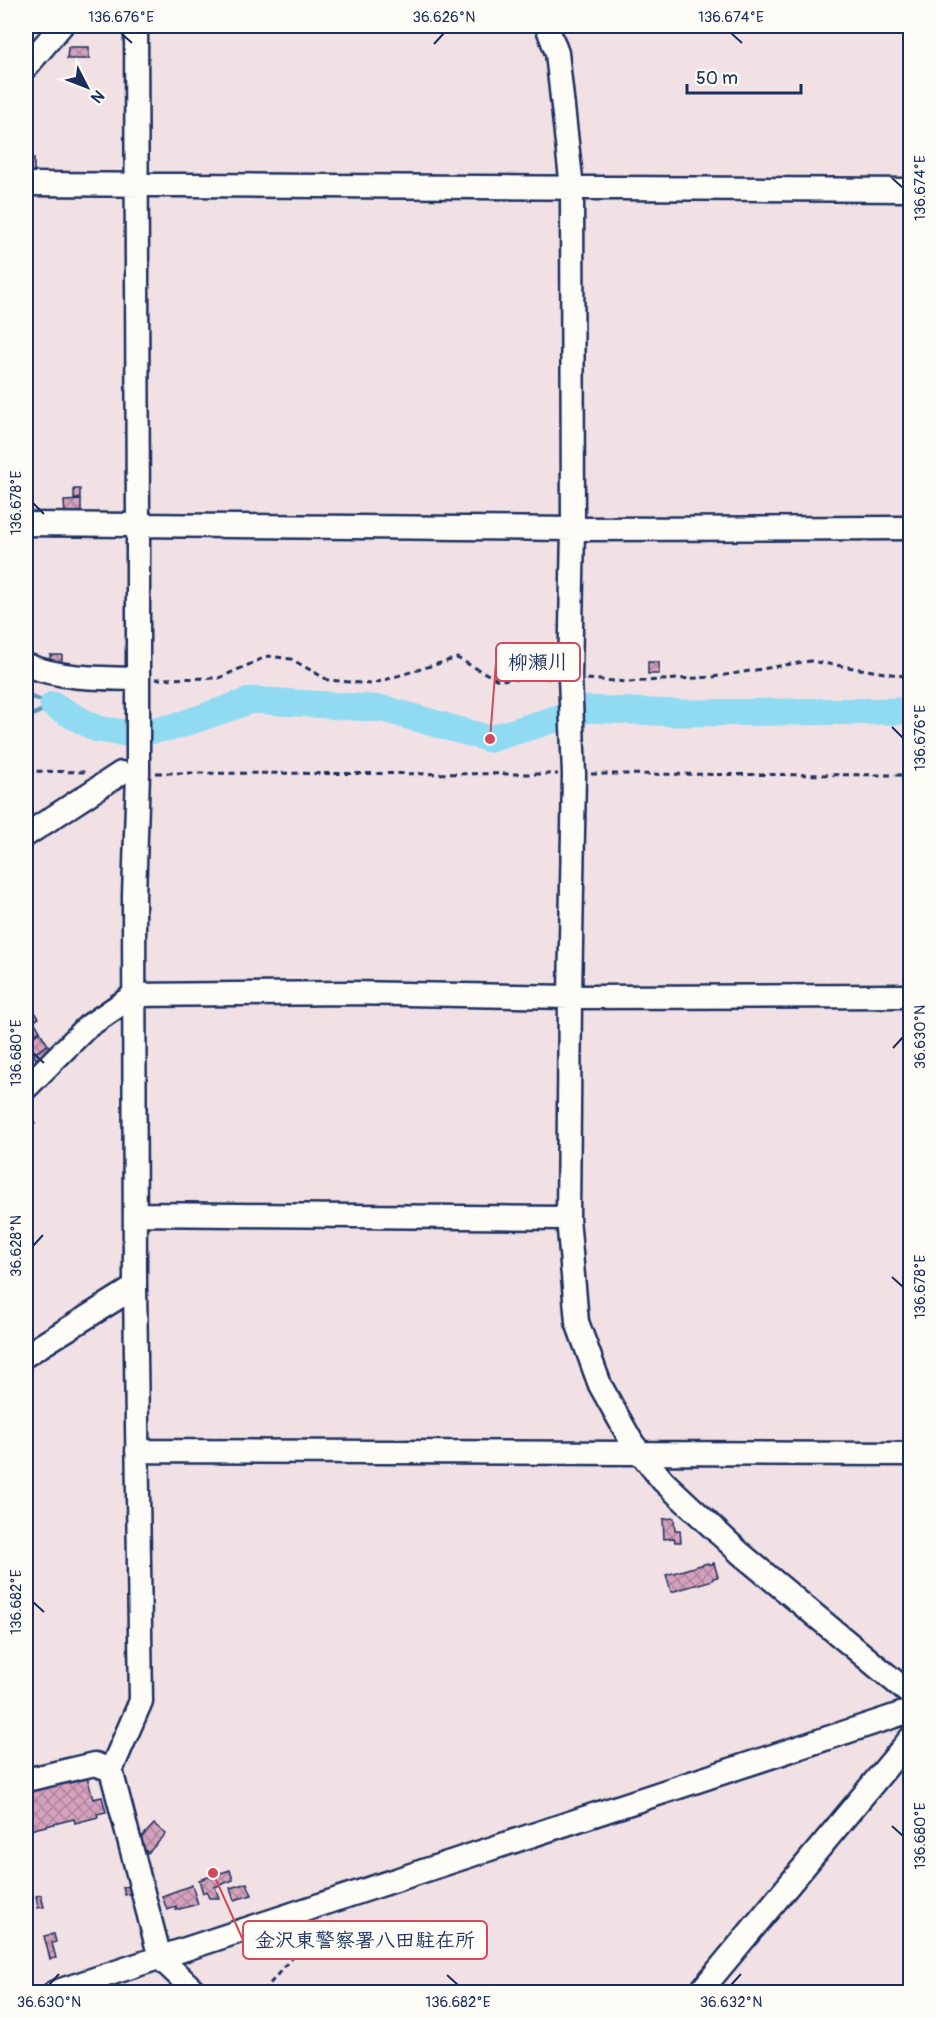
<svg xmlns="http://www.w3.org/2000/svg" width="936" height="2018" font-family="Pangolin,'Klee One',sans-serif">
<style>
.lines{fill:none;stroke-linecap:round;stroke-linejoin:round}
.stream{stroke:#6296b7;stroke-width:4.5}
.river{stroke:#91dbf2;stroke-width:27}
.building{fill:url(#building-cross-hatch);stroke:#1b2f5e;stroke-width:1.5}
.minor-casing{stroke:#1b2f5e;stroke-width:27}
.path{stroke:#1b2f5e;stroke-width:3;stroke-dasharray:6 4.5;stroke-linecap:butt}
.minor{stroke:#fdfcf7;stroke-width:22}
.ticks{fill:none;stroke:#1b2f5e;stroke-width:2}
.leader{fill:none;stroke:#d1495b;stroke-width:2}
.callout-dot{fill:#d1495b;stroke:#fdfcf7;stroke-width:2}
.callout{fill:#fdfcf7;stroke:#d1495b;stroke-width:2}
.callout-label{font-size:20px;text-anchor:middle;font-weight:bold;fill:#1b2f5e}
.neatline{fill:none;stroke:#1b2f5e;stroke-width:2}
.ticks-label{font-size:15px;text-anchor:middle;fill:#1b2f5e}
</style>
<defs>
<pattern id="building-cross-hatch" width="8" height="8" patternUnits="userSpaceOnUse" patternTransform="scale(1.5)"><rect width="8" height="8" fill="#d5a1bc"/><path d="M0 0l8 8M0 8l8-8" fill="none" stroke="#ac849c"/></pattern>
</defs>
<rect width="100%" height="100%" fill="#f1e1e5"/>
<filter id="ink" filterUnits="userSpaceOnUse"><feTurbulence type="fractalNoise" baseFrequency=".0167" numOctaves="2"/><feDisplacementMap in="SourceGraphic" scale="12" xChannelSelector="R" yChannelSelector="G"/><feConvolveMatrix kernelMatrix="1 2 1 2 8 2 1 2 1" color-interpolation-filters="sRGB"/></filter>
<g filter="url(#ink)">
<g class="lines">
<path class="stream" d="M 26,695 L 53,705
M 26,718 L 53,705"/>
<path class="river" d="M 53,705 L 97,729 L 133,734 L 177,726 L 252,700 L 384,709 L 490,739 L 588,709 L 676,713 L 910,711"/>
</g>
<path class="building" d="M 68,47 L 89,47 L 89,59 L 67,59 Z
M 26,158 L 34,158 L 34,174 L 26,174 Z
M 74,489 L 80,489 L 80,499 L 74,499 Z
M 81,500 L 81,516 L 65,516 L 64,501 Z
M 50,655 L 62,655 L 62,666 L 50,666 Z
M 648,662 L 659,662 L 659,674 L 648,674 Z
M 30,1005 L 39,1018 L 34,1021 L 40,1031 L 26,1041 L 26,1008 Z
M 40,1032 L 48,1045 L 32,1055 L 26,1044 L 26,1041 Z
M 48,1045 L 51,1049 L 36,1059 L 33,1054 Z
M 29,1113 L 35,1123 L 26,1129 L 26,1115 Z
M 674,1518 L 675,1530 L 680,1530 L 681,1542 L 675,1542 L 674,1538 L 664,1539 L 663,1519 Z
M 708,1563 L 709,1565 L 714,1563 L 718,1577 L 713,1578 L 713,1580 L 671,1592 L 666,1575 Z
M 87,1777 L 93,1799 L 102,1797 L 106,1812 L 97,1814 L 98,1817 L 75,1823 L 74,1819 L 26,1831 L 26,1791 Z
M 154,1824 L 166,1834 L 148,1853 L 137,1842 Z
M 230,1870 L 233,1880 L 215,1887 L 219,1898 L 209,1898 L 206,1891 L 203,1893 L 199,1880 Z
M 247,1883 L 252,1895 L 234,1900 L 230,1888 Z
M 192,1885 L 198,1904 L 176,1910 L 176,1907 L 167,1910 L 162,1896 Z
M 129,1886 L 131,1893 L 125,1895 L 123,1887 Z
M 41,1895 L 44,1907 L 38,1908 L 36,1896 Z
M 54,1934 L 56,1942 L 52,1943 L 56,1958 L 50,1959 L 44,1936 Z"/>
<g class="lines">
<g class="minor-casing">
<path id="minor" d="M 136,26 L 138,525 L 138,773 L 134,896 L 135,1287 L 141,1701 L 111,1770 L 160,1958 L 196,1992
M 547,26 L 557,53 L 572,188 L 573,529 L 570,677 L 574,774 L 570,997 L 568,1218 L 577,1322 L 600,1385 L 633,1444 L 663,1481 L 740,1553 L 910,1694
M 26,67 L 61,26
M 26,184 L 910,190
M 26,524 L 573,529 L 910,528
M 26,665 C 62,679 99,678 138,679
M 26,835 L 121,773
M 26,1088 L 87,1027 L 134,995 L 349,993 L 570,997 L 910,996
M 135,1214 L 568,1218
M 26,1355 L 135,1287
M 137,1451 L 910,1454
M 26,1780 L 95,1764 L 111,1770
M 55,1992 L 910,1711
M 700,1992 L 910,1739"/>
</g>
<path class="path" d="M 155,679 L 219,678 L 268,656 L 291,659 L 328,680 L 371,684 L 457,658 L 498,680 L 551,678
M 587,679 L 627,682 L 713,677 L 810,661 L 910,677
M 26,771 L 87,772
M 156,773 L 558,774
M 591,774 L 910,775
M 263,1992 L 319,1925"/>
<use href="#minor" class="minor"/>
</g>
</g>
<path class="ticks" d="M 121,33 L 132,43M 731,33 L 742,43M 434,44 L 444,33M 892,178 L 903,188M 33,503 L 44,514M 892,727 L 903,738M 893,1048 L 903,1037M 33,1053 L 44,1063M 33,1246 L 43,1235M 892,1277 L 903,1287M 33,1602 L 44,1612M 892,1826 L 903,1836M 447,1975 L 458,1985M 49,1985 L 59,1974M 731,1985 L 741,1974"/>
<path class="leader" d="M490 739L496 662M213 1873L243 1940"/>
<g class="callout-dot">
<circle cx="490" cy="739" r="6"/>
<circle cx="213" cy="1873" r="6"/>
</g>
<g class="callout">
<rect x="496" y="643" width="84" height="38" rx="6"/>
<rect x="243" y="1921" width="244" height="38" rx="6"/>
</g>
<g class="callout-label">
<text x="538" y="669">柳瀬川</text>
<text x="365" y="1947">金沢東警察署八田駐在所</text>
</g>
<rect width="936" height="2018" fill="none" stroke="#fdfcf7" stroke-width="66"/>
<g transform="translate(87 87) rotate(132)" stroke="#fdfcf7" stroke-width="4.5" paint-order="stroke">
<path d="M0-4.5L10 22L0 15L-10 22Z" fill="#1b2f5e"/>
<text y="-9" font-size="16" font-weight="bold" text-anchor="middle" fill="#1b2f5e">N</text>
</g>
<path d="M687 84v9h114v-9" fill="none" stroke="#1b2f5e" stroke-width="3"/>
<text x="696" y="84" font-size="18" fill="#1b2f5e" stroke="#fdfcf7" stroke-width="4.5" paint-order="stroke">50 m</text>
<rect x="33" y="33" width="870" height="1952" class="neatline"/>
<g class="ticks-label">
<text x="121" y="22">136.676°E</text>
<text x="444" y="22">36.626°N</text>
<text x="731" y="22">136.674°E</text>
<text transform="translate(920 188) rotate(-90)" y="5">136.674°E</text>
<text transform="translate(16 503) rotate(-90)" y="5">136.678°E</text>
<text transform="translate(920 738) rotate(-90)" y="5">136.676°E</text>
<text transform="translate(920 1037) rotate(-90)" y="5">36.630°N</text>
<text transform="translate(16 1053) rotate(-90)" y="5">136.680°E</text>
<text transform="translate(16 1246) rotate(-90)" y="5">36.628°N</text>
<text transform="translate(920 1287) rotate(-90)" y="5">136.678°E</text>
<text transform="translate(16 1602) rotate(-90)" y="5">136.682°E</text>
<text transform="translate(920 1836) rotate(-90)" y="5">136.680°E</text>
<text x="49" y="2007">36.630°N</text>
<text x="458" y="2007">136.682°E</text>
<text x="731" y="2007">36.632°N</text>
</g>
</svg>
